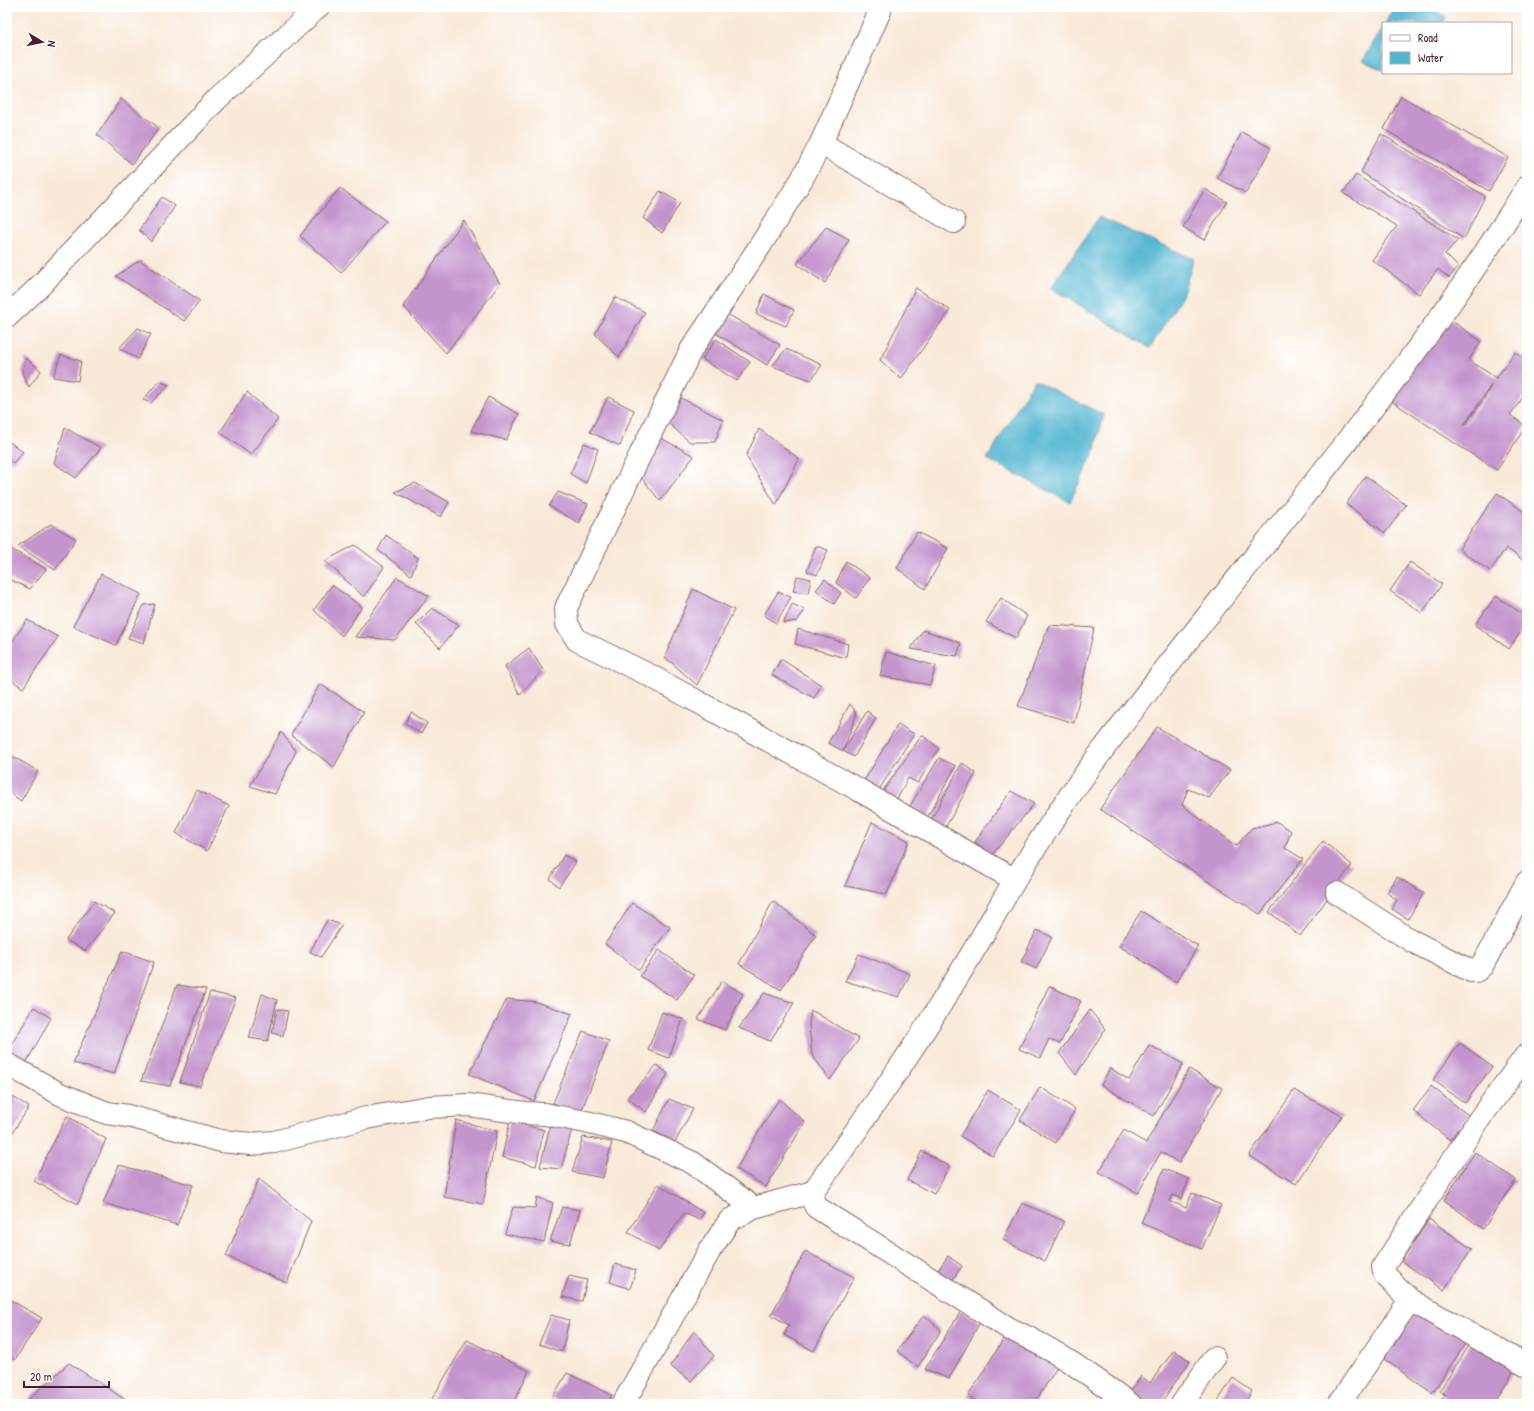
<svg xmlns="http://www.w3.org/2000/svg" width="1534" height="1411" font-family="'Patrick Hand',sans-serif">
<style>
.water{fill:#54b7d2;stroke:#4f6b7e}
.building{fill:#c395cd;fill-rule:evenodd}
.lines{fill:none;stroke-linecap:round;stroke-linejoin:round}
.minor-casing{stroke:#876668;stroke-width:24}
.minor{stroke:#fff;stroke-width:22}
</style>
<rect width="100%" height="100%" fill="#fff"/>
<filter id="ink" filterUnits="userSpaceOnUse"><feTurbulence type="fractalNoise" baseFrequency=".025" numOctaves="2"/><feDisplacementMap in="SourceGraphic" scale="8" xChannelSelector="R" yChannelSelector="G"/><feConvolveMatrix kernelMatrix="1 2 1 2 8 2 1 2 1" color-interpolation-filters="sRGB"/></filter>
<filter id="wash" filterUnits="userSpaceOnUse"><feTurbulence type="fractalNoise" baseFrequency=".012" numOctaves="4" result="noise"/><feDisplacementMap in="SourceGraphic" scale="16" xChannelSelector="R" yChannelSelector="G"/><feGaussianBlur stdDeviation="0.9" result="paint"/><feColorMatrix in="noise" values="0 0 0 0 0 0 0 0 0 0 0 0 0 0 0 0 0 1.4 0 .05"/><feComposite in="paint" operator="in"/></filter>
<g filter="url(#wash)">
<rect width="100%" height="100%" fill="#f9e9d8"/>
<path class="water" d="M 1394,7 L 1431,7 L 1446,17 L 1443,23 L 1385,23 Z
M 1383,26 L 1383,70 L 1363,61 Z
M 1099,217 L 1194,259 L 1182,296 L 1150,348 L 1051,288 Z
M 1034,380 L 1104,415 L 1094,452 L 1070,502 L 987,459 Z"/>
<g id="blocks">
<path class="building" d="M 1401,96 L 1508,157 L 1489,191 L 1384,129 Z
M 121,99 L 159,128 L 132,164 L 97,135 Z
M 1242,132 L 1271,148 L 1246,193 L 1217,178 Z
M 1381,134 L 1485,196 L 1464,239 L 1361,172 Z
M 1356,175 L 1458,240 L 1445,254 L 1458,267 L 1449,278 L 1438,269 L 1419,294 L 1372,260 L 1397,226 L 1343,193 Z
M 340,188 L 386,221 L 341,273 L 300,236 Z
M 1205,189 L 1227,202 L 1204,240 L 1183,227 Z
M 660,191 L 680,203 L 662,233 L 643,218 Z
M 162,197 L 175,206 L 151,242 L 139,230 Z
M 464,220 L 500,284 L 446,353 L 403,306 Z
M 826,227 L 849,239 L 825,283 L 797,264 Z
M 140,260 L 200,301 L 184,321 L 116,276 Z
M 916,288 L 950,310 L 901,379 L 880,360 Z
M 764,294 L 794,310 L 786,326 L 756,314 Z
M 615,297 L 645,312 L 619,357 L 595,334 Z
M 724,312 L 780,345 L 767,365 L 714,332 Z
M 1446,317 L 1481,341 L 1469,360 L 1496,378 L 1515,352 L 1527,360 L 1527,392 L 1510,415 L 1526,426 L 1497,470 L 1453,442 L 1390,400 ZM 1492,384 L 1484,399 L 1465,425 L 1464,425 Z
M 138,328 L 151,334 L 138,359 L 119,348 Z
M 716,339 L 750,362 L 737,381 L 702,359 Z
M 786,349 L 822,365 L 811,380 L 772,366 Z
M 61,355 L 81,361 L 78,381 L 53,377 Z
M 26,358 L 41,371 L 29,387 L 22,373 Z
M 159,381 L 169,385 L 151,403 L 143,400 Z
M 247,392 L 278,419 L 251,455 L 220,432 Z
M 488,397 L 519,414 L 506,440 L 471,431 Z
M 608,397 L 634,410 L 620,446 L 590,432 Z
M 681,398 L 723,420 L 715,442 L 690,442 L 668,423 Z
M 65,428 L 101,448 L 76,478 L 54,463 Z
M 759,429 L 799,459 L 776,505 L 746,456 Z
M 659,437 L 694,456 L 660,501 L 638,473 Z
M 7,440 L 23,452 L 13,463 L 7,458 Z
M 584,443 L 598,449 L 586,483 L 570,474 Z
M 1366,476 L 1406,505 L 1385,533 L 1346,504 Z
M 415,483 L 449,502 L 441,517 L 395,492 Z
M 558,492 L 588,504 L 579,523 L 549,506 Z
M 1497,493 L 1527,514 L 1527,563 L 1506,548 L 1490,571 L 1459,549 Z
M 51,524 L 76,539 L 55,570 L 18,546 Z
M 917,532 L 948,548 L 925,589 L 897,568 Z
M 386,535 L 418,558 L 411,575 L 378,550 Z
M 355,545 L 384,567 L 364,597 L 325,561 Z
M 816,546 L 828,550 L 817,575 L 807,571 Z
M 11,549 L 46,569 L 30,589 L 7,578 L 7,557 Z
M 846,561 L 870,578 L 856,598 L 836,583 Z
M 1410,562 L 1442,584 L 1422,613 L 1390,591 Z
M 101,574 L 141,594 L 116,645 L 73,626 Z
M 797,576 L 811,579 L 808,593 L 793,591 Z
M 397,577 L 429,596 L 395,640 L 355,637 Z
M 825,579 L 841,593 L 834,604 L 816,590 Z
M 332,585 L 362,607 L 342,636 L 314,610 Z
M 693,589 L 734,610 L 697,685 L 665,657 Z
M 778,592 L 791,597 L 776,623 L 764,615 Z
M 1496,596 L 1527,617 L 1527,623 L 1509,649 L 1475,625 Z
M 1001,598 L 1027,616 L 1016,638 L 986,622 Z
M 155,604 L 144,643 L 128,638 L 144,605 Z
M 792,604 L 805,610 L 797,621 L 783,623 Z
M 432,608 L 459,625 L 440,648 L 416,624 Z
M 27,620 L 58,637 L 23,688 L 7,677 L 7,649 Z
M 1049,625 L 1094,628 L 1074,723 L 1018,706 Z
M 798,629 L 848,644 L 846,658 L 795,644 Z
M 923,630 L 961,643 L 957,656 L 911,649 Z
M 529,648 L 543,670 L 520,695 L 505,666 Z
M 886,652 L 936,666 L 930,685 L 880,676 Z
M 781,659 L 821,685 L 814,698 L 772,675 Z
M 320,684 L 364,712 L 334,767 L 291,735 Z
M 850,704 L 857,713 L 843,751 L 828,743 Z
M 867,711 L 876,718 L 854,757 L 843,751 Z
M 411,712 L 427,723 L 421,734 L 405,723 Z
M 898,724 L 914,734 L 877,793 L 864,781 Z
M 1157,727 L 1230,770 L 1209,798 L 1188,789 L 1182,805 L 1236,846 L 1252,828 L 1277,822 L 1291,831 L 1285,848 L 1303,859 L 1260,914 L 1206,880 L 1100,809 Z
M 281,732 L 296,751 L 275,794 L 250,786 Z
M 922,735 L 939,748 L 918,783 L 908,778 L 895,803 L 881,794 Z
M 7,753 L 38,771 L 21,801 L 7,791 Z
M 939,758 L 956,766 L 927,818 L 910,806 Z
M 962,763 L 976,773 L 944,830 L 931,820 Z
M 197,790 L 229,806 L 207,851 L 176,833 Z
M 1011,791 L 1034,804 L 992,855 L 975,842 Z
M 872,822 L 909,841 L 887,894 L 845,886 Z
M 1323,841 L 1352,865 L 1300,936 L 1269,912 Z
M 564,855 L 576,862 L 559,887 L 550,879 Z
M 1397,877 L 1424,893 L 1408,919 L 1392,909 L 1397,900 L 1387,893 Z
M 94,901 L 115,913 L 85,951 L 66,940 Z
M 773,901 L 816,935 L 781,990 L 739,964 Z
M 632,903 L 670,927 L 639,970 L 605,944 Z
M 1141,911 L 1198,946 L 1176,982 L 1119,946 Z
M 327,920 L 342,925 L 321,957 L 310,952 Z
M 1037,930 L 1052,937 L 1036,969 L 1021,962 Z
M 659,950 L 694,975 L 677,1000 L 640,976 Z
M 122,951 L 154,962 L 114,1074 L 73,1063 Z
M 859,954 L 910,974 L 899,997 L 845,981 Z
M 722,981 L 743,994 L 725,1030 L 698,1019 Z
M 177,985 L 206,989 L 170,1086 L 141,1081 Z
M 1049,986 L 1081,1001 L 1060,1044 L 1049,1039 L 1040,1058 L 1019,1049 Z
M 210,992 L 236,998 L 200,1086 L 180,1082 Z
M 764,993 L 794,1003 L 770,1041 L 739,1028 Z
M 262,994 L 277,1000 L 268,1041 L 249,1038 Z
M 507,999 L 536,1002 L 572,1014 L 534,1101 L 469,1074 Z
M 34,1007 L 51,1018 L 21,1072 L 7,1060 L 7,1052 Z
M 277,1009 L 288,1011 L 283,1036 L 272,1033 Z
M 811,1010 L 859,1039 L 830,1080 L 812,1055 L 809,1026 Z
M 1090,1010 L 1105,1029 L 1076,1075 L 1059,1053 Z
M 662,1012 L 683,1019 L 669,1058 L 648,1050 Z
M 583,1031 L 609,1041 L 581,1112 L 553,1103 Z
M 1460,1043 L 1492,1067 L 1465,1103 L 1433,1080 Z
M 1149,1045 L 1183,1064 L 1154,1116 L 1101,1085 L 1110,1068 L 1129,1080 Z
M 657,1065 L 668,1074 L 646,1112 L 627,1098 Z
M 1189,1069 L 1222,1088 L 1179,1163 L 1161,1152 L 1138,1193 L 1099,1172 L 1124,1130 L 1146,1143 Z
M 1431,1086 L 1469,1116 L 1450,1140 L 1413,1111 Z
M 1040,1087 L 1075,1109 L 1056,1143 L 1020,1120 Z
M 988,1090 L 1021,1110 L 993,1156 L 960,1136 Z
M 1294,1090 L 1342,1116 L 1296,1184 L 1249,1156 Z
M 13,1097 L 29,1107 L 7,1141 L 7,1108 Z
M 669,1099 L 693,1109 L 675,1142 L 653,1131 Z
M 779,1099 L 805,1122 L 766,1187 L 736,1169 Z
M 67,1116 L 106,1139 L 78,1204 L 34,1181 Z
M 456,1120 L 497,1131 L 483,1204 L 444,1197 Z
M 510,1121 L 544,1130 L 536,1166 L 502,1157 Z
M 551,1122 L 573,1125 L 561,1169 L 540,1167 Z
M 583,1137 L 612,1142 L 603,1178 L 572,1172 Z
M 922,1151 L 949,1166 L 934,1194 L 907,1180 Z
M 1475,1152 L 1516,1180 L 1483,1229 L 1444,1200 Z
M 119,1165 L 193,1185 L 177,1225 L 103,1203 Z
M 1164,1169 L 1189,1179 L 1181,1199 L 1173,1195 L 1170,1201 L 1186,1208 L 1192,1193 L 1221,1205 L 1202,1249 L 1141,1223 Z
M 259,1179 L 311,1221 L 287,1283 L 226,1256 Z
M 658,1184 L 704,1213 L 699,1220 L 684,1213 L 659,1251 L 628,1232 Z
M 537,1197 L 553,1203 L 544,1242 L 505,1234 L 513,1207 L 535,1208 Z
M 1022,1203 L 1064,1221 L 1045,1261 L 1003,1240 Z
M 562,1207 L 580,1210 L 570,1244 L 550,1241 Z
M 1429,1219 L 1472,1249 L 1444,1290 L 1401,1261 Z
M 805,1251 L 854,1277 L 814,1351 L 784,1335 L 789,1325 L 771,1315 Z
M 948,1256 L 962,1266 L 949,1285 L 935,1275 Z
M 615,1264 L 636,1270 L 630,1289 L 610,1282 Z
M 569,1276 L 587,1280 L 582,1301 L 562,1297 Z
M 7,1298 L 42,1318 L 15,1360 L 7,1354 Z
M 1417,1310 L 1469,1338 L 1432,1393 L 1384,1359 Z
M 961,1311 L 980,1322 L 949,1379 L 925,1369 Z
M 551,1315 L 569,1320 L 562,1352 L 539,1344 Z
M 924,1315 L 941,1330 L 918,1367 L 897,1351 Z
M 694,1331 L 714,1356 L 691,1381 L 670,1366 Z
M 1005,1337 L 1028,1351 L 1033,1343 L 1061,1361 L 1034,1404 L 980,1404 L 968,1396 Z
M 467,1340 L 529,1371 L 513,1404 L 429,1404 Z
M 1472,1341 L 1516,1367 L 1494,1404 L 1439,1404 L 1445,1395 L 1440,1390 Z
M 1174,1350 L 1190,1361 L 1160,1404 L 1140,1404 L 1128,1396 L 1141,1376 L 1150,1383 Z
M 69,1363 L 132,1404 L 23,1404 Z
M 567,1373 L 612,1395 L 607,1404 L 562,1404 L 552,1398 Z
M 1233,1378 L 1252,1391 L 1244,1404 L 1216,1404 Z"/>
</g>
</g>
<g filter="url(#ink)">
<use href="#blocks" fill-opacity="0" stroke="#876668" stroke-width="1"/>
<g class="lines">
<g class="minor-casing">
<path id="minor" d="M 821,143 L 880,11 L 880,7
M 954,222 L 821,143 L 802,179 L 760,246 L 691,350 L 566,608 L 567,624 L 577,640 L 649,675 L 859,790 L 1015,880
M 7,317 L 38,288 L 217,99 L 318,7
M 1337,893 L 1412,941 L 1471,971 L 1476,971 L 1482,966 L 1527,882
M 7,1064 L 60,1094 L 107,1113 L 128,1116 L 221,1141 L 251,1144 L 274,1142 L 366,1118 L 429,1107 L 468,1105 L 525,1113 L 545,1114 L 586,1122 L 626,1132 L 693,1163 L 754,1208
M 1410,1300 L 1385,1275 L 1383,1267 L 1478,1121 L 1527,1054
M 623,1404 L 710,1250 L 730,1220 L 754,1208 L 813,1192
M 1130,1404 C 1092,1376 1053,1348 1010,1329 L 816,1207 L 812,1199 L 813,1192 C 862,1122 911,1054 955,981 C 976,948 995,913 1015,880 C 1042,836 1071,792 1102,751 C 1243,563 1404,388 1527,187
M 1182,1404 L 1214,1358
M 1339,1404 L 1410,1300 L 1527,1366"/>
</g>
<use href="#minor" class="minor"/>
</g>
</g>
<rect width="1534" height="1411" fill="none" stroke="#fff" stroke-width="24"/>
<rect x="1382" y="22" width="130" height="52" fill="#ffffff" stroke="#b7a5aa"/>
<rect x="1390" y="35" width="20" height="6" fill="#ffffff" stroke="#b7a5aa"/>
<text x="1418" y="42" font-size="12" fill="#4a1f2b">Road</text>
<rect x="1390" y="52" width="20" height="12" fill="#54b7d2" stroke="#b7a5aa"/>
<text x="1418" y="62" font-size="12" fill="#4a1f2b">Water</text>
<g transform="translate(42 42) rotate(100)" stroke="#ffffff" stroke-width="3" paint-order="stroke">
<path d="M0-3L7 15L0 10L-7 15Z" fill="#4a1f2b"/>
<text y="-6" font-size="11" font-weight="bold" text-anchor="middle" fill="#4a1f2b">N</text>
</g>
<path d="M24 1381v6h85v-6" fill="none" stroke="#4a1f2b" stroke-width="2"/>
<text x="30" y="1381" font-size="12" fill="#4a1f2b" stroke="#ffffff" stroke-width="3" paint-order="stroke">20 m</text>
</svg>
